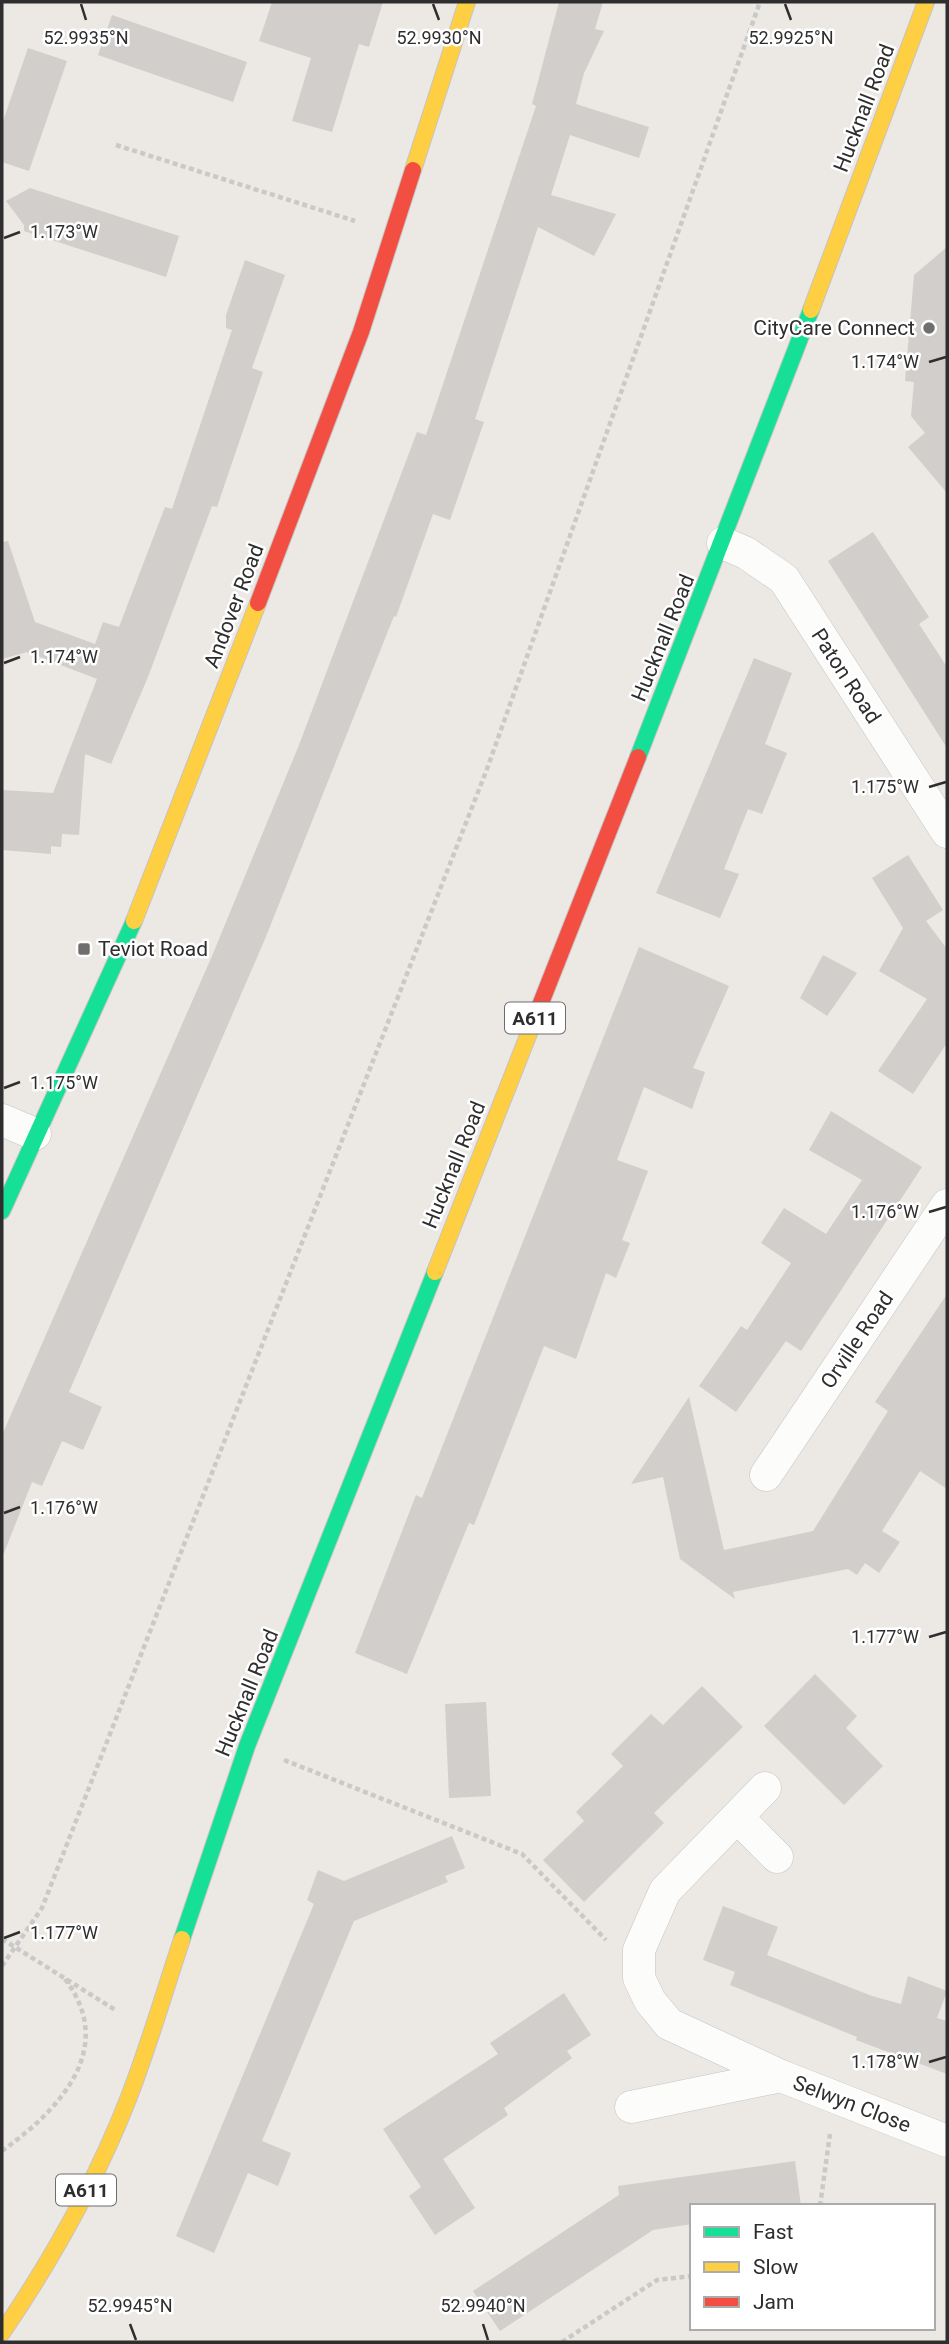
<svg xmlns="http://www.w3.org/2000/svg" width="949" height="2344" font-family="Roboto,sans-serif">
<style>
.building{fill:#d1cecb}
.lines{fill:none;stroke-linecap:round;stroke-linejoin:round}
.street-casing{stroke:#c5c4c5;stroke-width:33}
.fast-casing{stroke:#c5c4c5;stroke-width:18}
.slow-casing{stroke:#c5c4c5;stroke-width:18}
.jam-casing{stroke:#c5c4c5;stroke-width:18}
.path{stroke:#c9c9c8;stroke-width:4.5;stroke-dasharray:5 3.5;stroke-linecap:butt}
.street{stroke:#fcfcfb;stroke-width:32}
.fast{stroke:#16e098;stroke-width:16}
.slow{stroke:#ffcf43;stroke-width:16}
.jam{stroke:#f24e42;stroke-width:16}
.ticks{fill:none;stroke:#2e2e2e;stroke-width:2.5}
.poi-dot{fill:#706f6e;stroke:#fff;stroke-width:2.5}
.labels{text-anchor:middle;stroke-width:5;stroke-linejoin:round;paint-order:stroke}
.shield{fill:#fff;stroke:#6d6d6d;stroke-width:2}
.shield-label{font-size:19px;font-weight:bold;fill:#2e2e2e}
.street-label{font-size:21px;fill:#2e2e2e;stroke:#fff}
.poi-label{font-size:21px;fill:#2e2e2e;stroke:#fff;text-anchor:end}
.ticks-label{font-size:18px;text-anchor:middle;fill:#2e2e2e;stroke:#fff;stroke-width:5;stroke-linejoin:round;paint-order:stroke}
</style>
<rect width="100%" height="100%" fill="#ece8e4"/>
<path class="building" d="M 272,2 L 383,2 L 369,47 L 359,44 L 332,132 L 292,121 L 311,58 L 259,41 Z
M 559,2 L 603,2 L 595,29 L 604,31 L 584,73 L 576,104 L 649,127 L 639,158 L 570,135 L 551,195 L 616,214 L 594,256 L 538,227 L 475,419 L 484,422 L 450,520 L 433,514 L 396,617 L 394,616 L 265,939 L 69,1392 L 102,1407 L 83,1450 L 62,1441 L 42,1486 L 32,1482 L 4,1553 L 2,1553 L 2,1435 L 212,956 L 299,745 L 417,432 L 426,435 L 536,106 L 532,104 Z
M 112,15 L 247,62 L 233,102 L 98,55 Z
M 28,48 L 67,61 L 29,171 L 2,162 L 2,124 Z
M 30,188 L 179,236 L 166,277 L 24,231 L 24,225 L 6,201 Z
M 947,247 L 947,493 L 908,447 L 925,433 L 911,416 L 914,382 L 905,381 L 914,275 Z
M 245,260 L 285,275 L 252,368 L 263,372 L 217,507 L 212,506 L 148,677 L 111,764 L 85,754 L 79,835 L 62,834 L 61,847 L 51,846 L 51,854 L 2,850 L 2,790 L 53,793 L 97,679 L 27,652 L 2,659 L 2,542 L 8,541 L 35,622 L 95,644 L 103,622 L 119,627 L 165,507 L 172,509 L 232,330 L 226,328 L 226,315 Z
M 873,532 L 929,617 L 919,624 L 947,667 L 947,748 L 828,561 Z
M 754,658 L 792,673 L 765,744 L 787,753 L 762,814 L 748,809 L 724,869 L 739,874 L 720,918 L 656,893 Z
M 908,855 L 943,910 L 926,921 L 947,949 L 947,1043 L 913,1094 L 878,1071 L 927,999 L 879,971 L 903,928 L 872,878 Z
M 639,947 L 729,986 L 693,1068 L 705,1072 L 692,1109 L 644,1087 L 617,1160 L 648,1171 L 622,1240 L 630,1243 L 616,1278 L 606,1273 L 576,1359 L 544,1346 L 474,1525 L 469,1523 L 407,1674 L 355,1653 L 416,1495 L 422,1498 Z
M 823,955 L 857,973 L 827,1016 L 800,998 Z
M 831,1111 L 922,1167 L 801,1351 L 786,1341 L 736,1412 L 699,1386 L 741,1326 L 747,1330 L 791,1263 L 761,1243 L 784,1208 L 826,1234 L 862,1180 L 809,1150 Z
M 947,1294 L 947,1489 L 920,1471 L 882,1531 L 900,1542 L 879,1573 L 865,1563 L 857,1575 L 848,1569 L 733,1592 L 735,1599 L 680,1559 L 663,1477 L 631,1484 L 689,1397 L 724,1550 L 813,1531 L 888,1411 L 875,1402 Z
M 815,1674 L 857,1716 L 846,1728 L 883,1766 L 844,1805 L 764,1726 Z
M 702,1686 L 743,1727 L 654,1813 L 664,1823 L 584,1902 L 543,1860 L 584,1821 L 576,1812 L 623,1766 L 611,1754 L 651,1714 L 663,1725 Z
M 486,1702 L 491,1796 L 449,1798 L 445,1704 Z
M 452,1836 L 465,1868 L 445,1876 L 448,1882 L 354,1921 L 262,2141 L 291,2153 L 278,2186 L 248,2173 L 214,2253 L 176,2236 L 314,1904 L 307,1900 L 318,1870 L 344,1881 Z
M 723,1906 L 778,1927 L 767,1955 L 872,1996 L 901,2004 L 908,1976 L 947,1991 L 937,2018 L 947,2021 L 947,2074 L 856,2040 L 857,2037 L 730,1985 L 735,1972 L 703,1960 Z
M 564,1993 L 591,2035 L 567,2051 L 572,2058 L 504,2108 L 508,2115 L 443,2159 L 475,2208 L 435,2235 L 409,2196 L 421,2187 L 383,2129 L 498,2054 L 490,2043 Z
M 795,2161 L 801,2206 L 692,2206 L 692,2224 L 653,2230 L 500,2331 L 473,2291 L 619,2195 L 618,2186 Z"/>
<g class="lines">
<g class="street-casing">
<path id="street" d="M 723,543 L 746,553 L 784,579 L 947,832
M 2,1120 L 35,1134
M 766,1475 L 947,1205
M 765,1788 L 665,1891 L 639,1950 L 639,1978 L 650,2001 L 669,2024 L 781,2076
M 737,1817 L 777,1857
M 631,2107 L 781,2076 L 947,2141"/>
</g>
<g class="fast-casing">
<path id="fast" d="M 638,757 L 811,310
M 2,1211 L 134,921
M 182,1939 L 247,1746 L 435,1272"/>
</g>
<g class="slow-casing">
<path id="slow" d="M 413,170 L 467,2
M 811,310 L 926,2
M 134,921 L 258,603
M 435,1272 L 535,1018
M 2,2333 C 51,2261 95,2183 127,2102 C 148,2049 164,1993 182,1939"/>
</g>
<g class="jam-casing">
<path id="jam" d="M 258,603 L 361,332 L 413,170
M 535,1018 L 638,757"/>
</g>
<path class="path" d="M 116,145 L 355,221
M 284,1760 L 522,1854 L 606,1940
M 2,1939 L 117,2011
M 2,1966 L 42,1908 L 487,769 L 760,2
M 2,2151 C 59,2110 118,2049 65,1979
M 820,2206 L 830,2134
M 562,2342 L 657,2280 L 692,2276"/>
<use href="#street" class="street"/>
<use href="#fast" class="fast"/>
<use href="#slow" class="slow"/>
<use href="#jam" class="jam"/>
</g>
<path class="ticks" d="M 81,4 L 86,20M 433,4 L 439,20M 785,4 L 791,20M 4,238 L 20,232M 929,362 L 946,357M 4,663 L 20,657M 929,787 L 946,782M 4,1088 L 20,1082M 929,1212 L 946,1207M 4,1513 L 20,1507M 929,1637 L 946,1632M 4,1938 L 20,1932M 929,2062 L 946,2057M 130,2324 L 136,2340M 483,2324 L 488,2340"/>
<g class="poi-dot">
<circle cx="929" cy="328" r="7"/>
<rect x="77" y="942" width="14" height="14" rx="3.5"/>
</g>
<g class="labels">
<g class="shield">
<rect x="505" y="1002.5" width="60" height="31" rx="5"/>
<rect x="56" y="2174.5" width="60" height="31" rx="5"/>
</g>
<g class="shield-label">
<text x="535" y="1025">A611</text>
<text x="86" y="2197">A611</text>
</g>
<g class="street-label">
<text transform="translate(864 108) rotate(-69)" y="7">Hucknall Road</text>
<text transform="translate(234 606) rotate(-69)" y="7">Andover Road</text>
<text transform="translate(663 638) rotate(-68)" y="7">Hucknall Road</text>
<text transform="translate(846 676) rotate(57)" y="7">Paton Road</text>
<text transform="translate(454 1165) rotate(-68)" y="7">Hucknall Road</text>
<text transform="translate(857 1340) rotate(-56)" y="7">Orville Road</text>
<text transform="translate(247 1693) rotate(-68)" y="7">Hucknall Road</text>
<text transform="translate(852 2104) rotate(21)" y="7">Selwyn Close</text>
</g>
<g class="poi-label">
<text x="915" y="335">CityCare Connect</text>
<text x="98" y="956" text-anchor="start">Teviot Road</text>
</g>
</g>
<g class="ticks-label">
<text x="86" y="44">52.9935°N</text>
<text x="439" y="44">52.9930°N</text>
<text x="791" y="44">52.9925°N</text>
<text x="64" y="238">1.173°W</text>
<text x="885" y="368">1.174°W</text>
<text x="64" y="663">1.174°W</text>
<text x="885" y="793">1.175°W</text>
<text x="64" y="1089">1.175°W</text>
<text x="885" y="1218">1.176°W</text>
<text x="64" y="1514">1.176°W</text>
<text x="885" y="1643">1.177°W</text>
<text x="64" y="1939">1.177°W</text>
<text x="885" y="2068">1.178°W</text>
<text x="130" y="2312">52.9945°N</text>
<text x="483" y="2312">52.9940°N</text>
</g>
<rect width="949" height="2344" fill="none" stroke="#2e2e2e" stroke-width="7"/>
<rect x="690" y="2204" width="245" height="126" fill="#ffffff" stroke="#ababab" stroke-width="2"/>
<rect x="704" y="2227" width="35" height="10" fill="#16e098" stroke="#ababab" stroke-width="2"/>
<text x="753" y="2239" font-size="21" fill="#2e2e2e">Fast</text>
<rect x="704" y="2262" width="35" height="10" fill="#ffcf43" stroke="#ababab" stroke-width="2"/>
<text x="753" y="2274" font-size="21" fill="#2e2e2e">Slow</text>
<rect x="704" y="2297" width="35" height="10" fill="#f24e42" stroke="#ababab" stroke-width="2"/>
<text x="753" y="2309" font-size="21" fill="#2e2e2e">Jam</text>
</svg>
